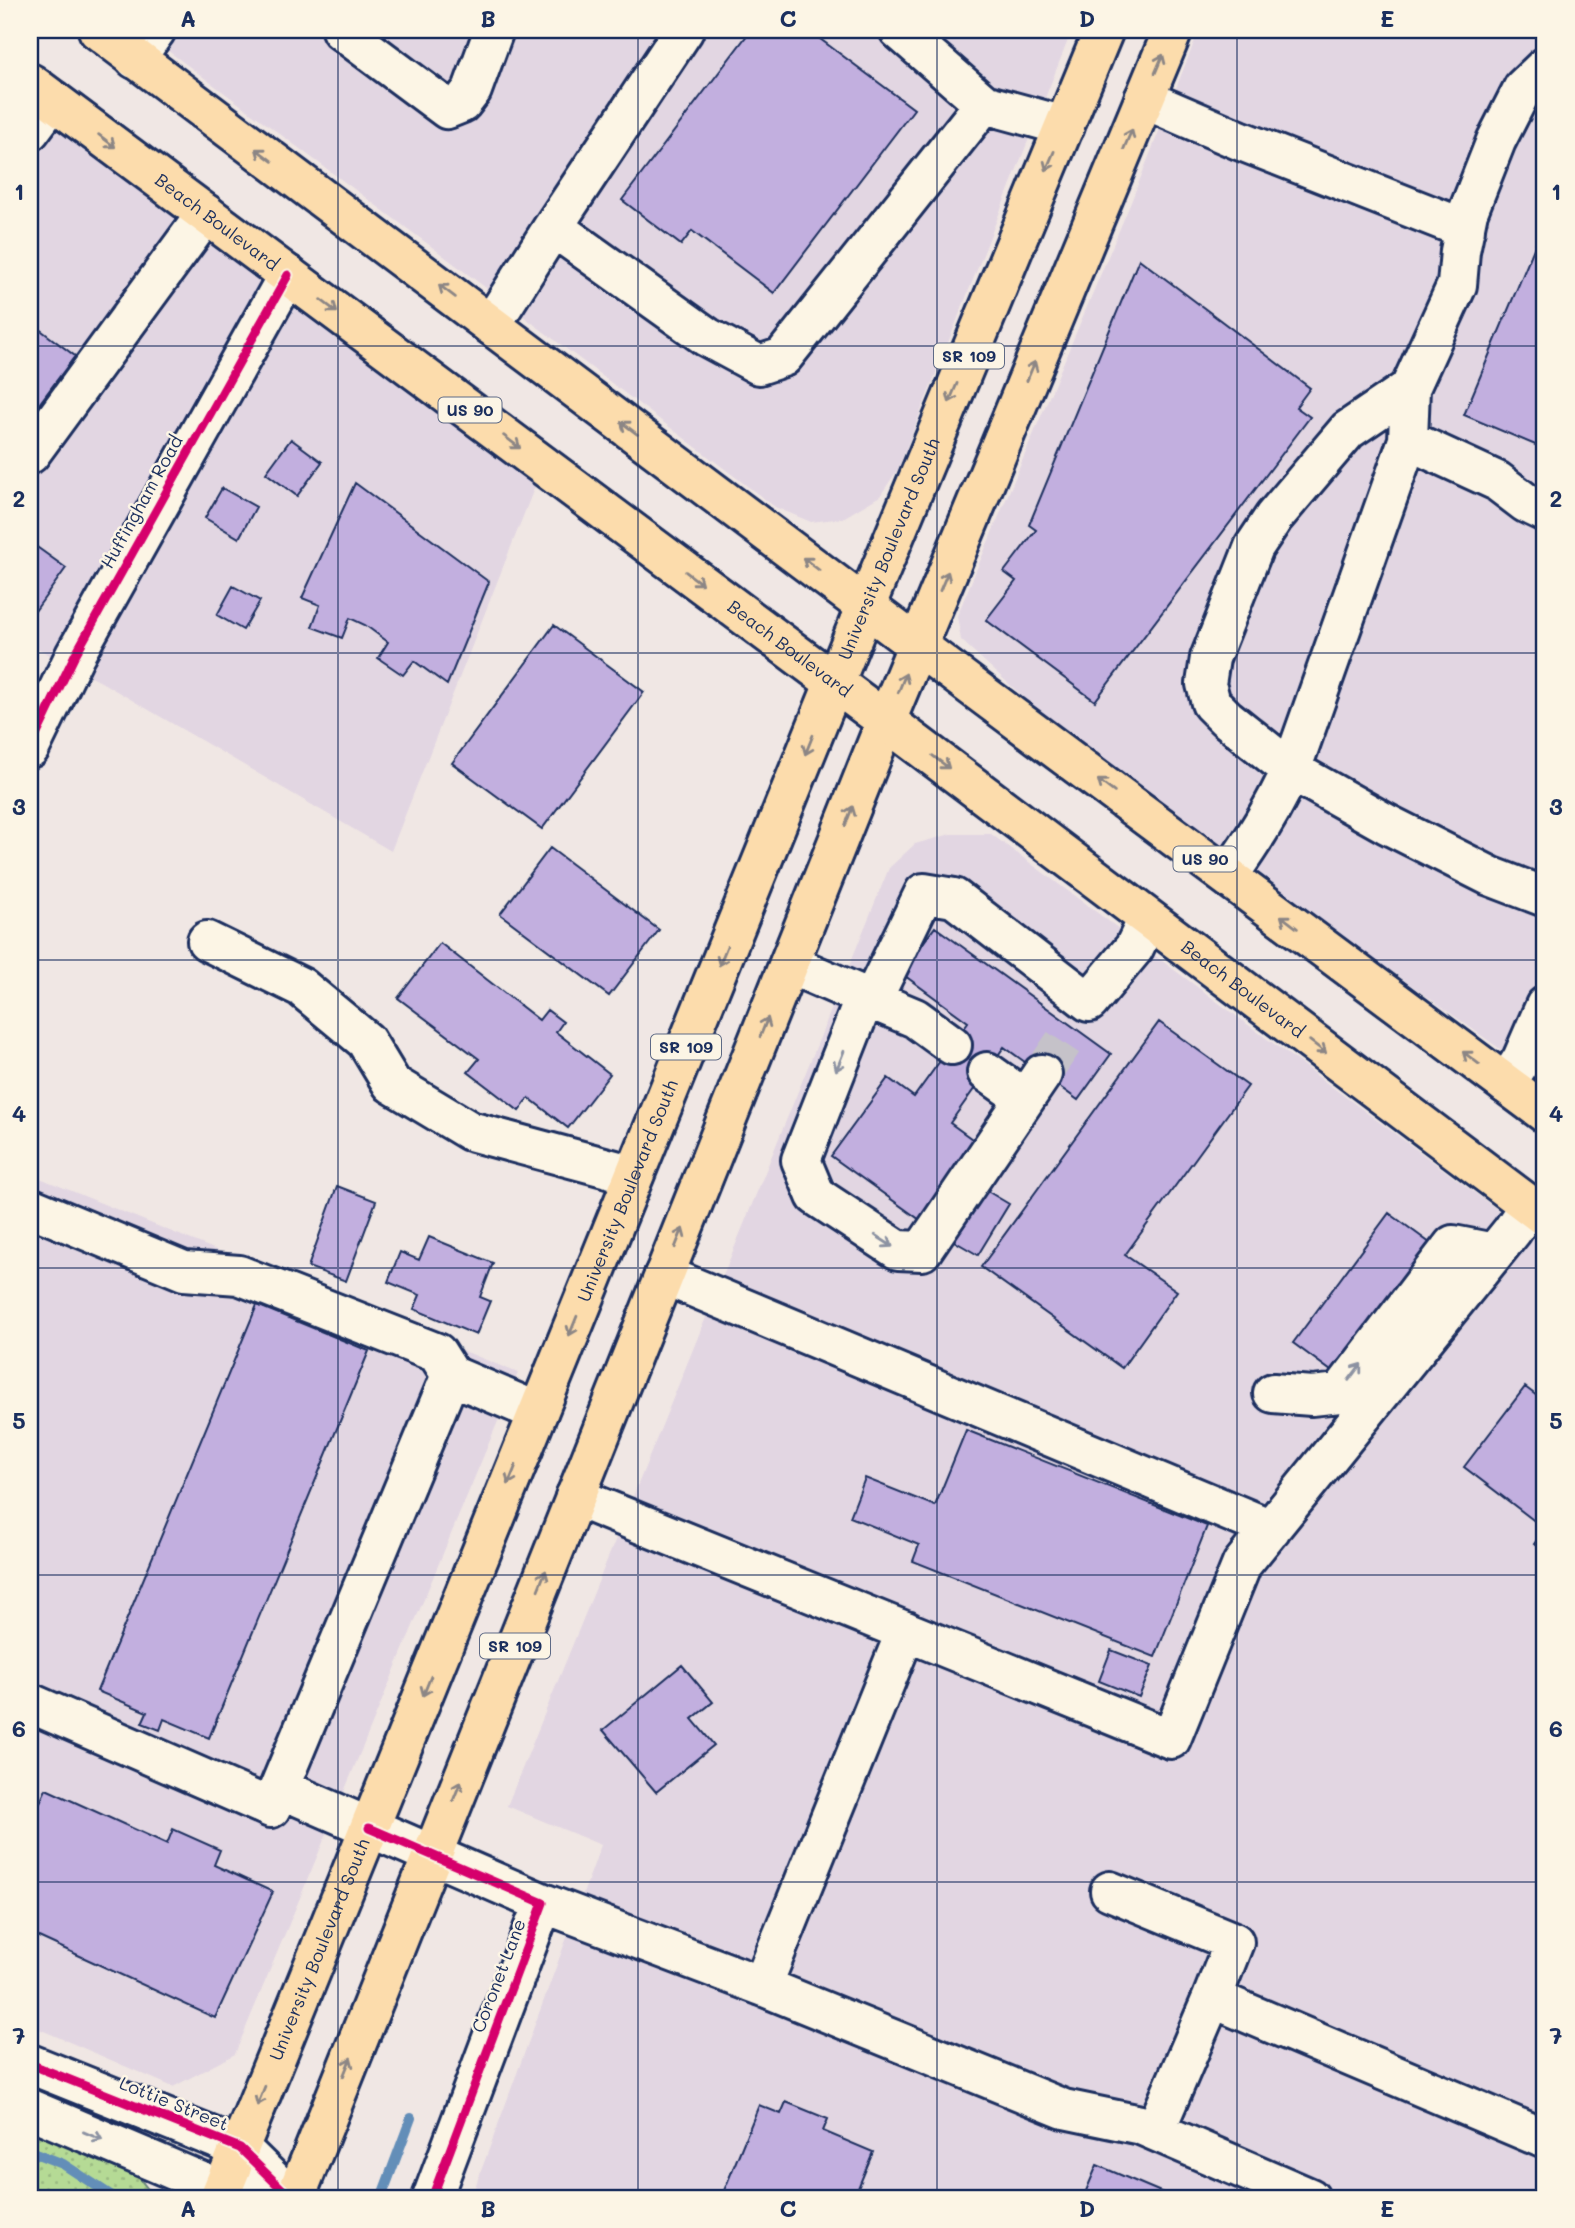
<svg xmlns="http://www.w3.org/2000/svg" width="1575" height="2228" font-family="Mali,sans-serif">
<style>
.built{fill:#e2d6e2}
.grass{fill:url(#grass-dots);stroke:#68847a;stroke-width:2}
.lines{fill:none;stroke-linecap:round;stroke-linejoin:round}
.stream{stroke:#648eb8;stroke-width:10}
.building{fill:#c2afdf;stroke:#1b2f5e;stroke-width:2}
.minor-tunnel{stroke:#c5c2c9;stroke-width:38;stroke-dasharray:38 19;stroke-linecap:butt}
.minor-casing{stroke:#1b2f5e;stroke-width:44}
.major-casing{stroke:#1b2f5e;stroke-width:44}
.highway-casing{stroke:#1b2f5e;stroke-width:44}
.minor{stroke:#fcf5e5;stroke-width:38}
.major{stroke:#fcdcac;stroke-width:38}
.highway{stroke:#fcdcac;stroke-width:38}
.cycleway-casing{stroke:#fcf5e5;stroke-width:13}
.cycleway{stroke:#d6006c;stroke-width:9}
.oneway{stroke:#8c8685}
.oneway2{stroke:#8c92a2}
.grid{fill:none;stroke:#1b2f5e;stroke-width:2;stroke-opacity:0.55}
.labels{text-anchor:middle;stroke-width:5;stroke-linejoin:round;paint-order:stroke}
.shield{fill:#fcf5e5;stroke:#5e6a86;stroke-width:2}
.shield-label{font-size:16px;font-weight:bold;fill:#1b2f5e}
.street-label{font-size:18px;fill:#1b2f5e;stroke:#fcf5e5}
.neatline{fill:none;stroke:#1b2f5e;stroke-width:2.5}
.grid-label{font-size:23px;text-anchor:middle;font-weight:bold;fill:#1b2f5e}
</style>
<defs>
<pattern id="grass-dots" width="8" height="8" patternUnits="userSpaceOnUse" patternTransform="scale(1.75)"><rect width="8" height="8" fill="#b5da95"/><path d="M2 2h.1M6 6h.1" fill="none" stroke="#9bbb83" stroke-width="1.8" stroke-linecap="round"/></pattern>
</defs>
<rect width="100%" height="100%" fill="#f0e7e4"/>
<filter id="ink" filterUnits="userSpaceOnUse"><feTurbulence type="fractalNoise" baseFrequency=".0143" numOctaves="2"/><feDisplacementMap in="SourceGraphic" scale="14" xChannelSelector="R" yChannelSelector="G"/><feConvolveMatrix kernelMatrix="1 2 1 2 8 2 1 2 1" color-interpolation-filters="sRGB"/></filter>
<g filter="url(#ink)">
<path class="built" d="M 140,30 L 1072,30 L 898,469 L 880,496 L 843,518 L 811,522 L 775,507 L 428,244 Z
M 1199,30 L 1545,30 L 1545,1081 L 1077,746 L 961,640 L 957,616 L 1131,202 Z
M 30,107 L 389,374 L 535,486 L 391,851 L 101,682 L 31,645 L 30,647 Z
M 951,834 L 991,834 L 1545,1245 L 1545,2198 L 471,2198 L 601,1845 L 507,1806 L 889,868 L 915,844 Z
M 30,1174 L 518,1373 L 235,2054 L 173,2087 L 30,2025 Z"/>
<path class="grass" d="M 30,2119 L 115,2160 L 139,2178 L 155,2198 L 30,2198 Z"/>
<g class="lines">
<path class="stream" d="M 30,2151 L 63,2164 L 115,2198
M 381,2198 L 411,2118"/>
</g>
<path class="building" d="M 751,30 L 808,30 L 914,109 L 774,293 L 692,231 L 681,245 L 622,200 Z
M 1545,222 L 1545,449 L 1464,415 Z
M 1139,259 L 1310,388 L 1296,407 L 1310,417 L 1095,701 L 986,620 L 1016,581 L 1004,572 L 1036,530 L 1029,525 Z
M 30,322 L 75,356 L 30,416 Z
M 291,439 L 322,462 L 297,496 L 266,473 Z
M 355,483 L 489,582 L 447,685 L 414,661 L 403,675 L 378,658 L 388,642 L 365,625 L 350,618 L 342,638 L 312,627 L 320,605 L 302,598 Z
M 222,488 L 256,507 L 239,538 L 205,518 Z
M 34,545 L 66,568 L 30,618 L 30,550 Z
M 233,586 L 260,601 L 243,630 L 217,615 Z
M 554,625 L 644,692 L 542,829 L 452,763 Z
M 550,848 L 659,930 L 609,996 L 500,914 Z
M 935,927 L 1111,1054 L 1078,1100 L 1004,1047 L 950,1123 L 979,1144 L 923,1222 L 831,1156 L 888,1078 L 914,1097 L 968,1022 L 901,973 Z
M 440,943 L 539,1020 L 547,1010 L 563,1022 L 556,1032 L 610,1074 L 568,1128 L 529,1098 L 519,1111 L 468,1072 L 479,1059 L 398,998 Z
M 1159,1022 L 1248,1086 L 1125,1255 L 1177,1291 L 1122,1368 L 981,1267 Z
M 977,1185 L 1009,1204 L 978,1255 L 947,1237 Z
M 337,1186 L 376,1201 L 346,1281 L 308,1267 Z
M 1389,1213 L 1438,1249 L 1342,1379 L 1293,1343 Z
M 429,1237 L 493,1263 L 480,1297 L 490,1301 L 476,1335 L 414,1309 L 420,1295 L 388,1282 L 400,1252 L 419,1260 Z
M 257,1305 L 369,1351 L 209,1738 L 164,1719 L 160,1730 L 142,1723 L 147,1712 L 97,1691 Z
M 1525,1387 L 1545,1402 L 1545,1529 L 1464,1467 Z
M 966,1430 L 1207,1526 L 1155,1657 L 913,1561 L 919,1545 L 850,1517 L 865,1478 L 935,1506 Z
M 1545,1529 L 1545,1553 L 1534,1544 Z
M 1111,1650 L 1152,1666 L 1139,1697 L 1099,1681 Z
M 682,1665 L 713,1702 L 692,1719 L 714,1745 L 656,1792 L 603,1730 Z
M 46,1789 L 167,1844 L 173,1829 L 220,1850 L 214,1865 L 273,1892 L 215,2018 L 30,1933 L 30,1824 Z
M 786,2102 L 828,2119 L 823,2131 L 873,2152 L 854,2198 L 721,2198 L 759,2105 L 781,2114 Z
M 1097,2165 L 1175,2198 L 1083,2198 Z"/>
<g class="lines">
<path class="minor-tunnel" d="M 1042,1074 L 1074,1027"/>
<g class="minor-casing">
<path id="minor" d="M 341,30 L 447,109 L 462,103 L 472,90 L 494,30
M 899,30 L 984,104 L 1065,126
M 135,59 L 156,30
M 1144,99 L 1239,140 L 1465,229
M 30,131 L 53,100
M 553,227 L 707,337 L 759,365 L 783,357 L 984,104
M 491,325 L 553,227 L 684,30
M 1410,388 L 1348,430 L 1274,517 L 1254,547 L 1210,658 L 1206,684 L 1211,703 L 1226,718 L 1291,770 L 1387,824 L 1490,876 L 1545,897
M 1408,440 L 1497,481 L 1526,503 L 1545,512
M 30,454 L 206,214
M 30,748 L 75,655 L 288,275
M 1228,876 C 1252,843 1274,808 1291,770 L 1408,440 L 1410,388 L 1457,285 L 1460,251 L 1468,212 L 1496,141 L 1523,88 L 1545,67
M 207,941 L 301,987 L 366,1041 L 392,1084 L 470,1131 L 634,1175
M 789,964 L 872,1000 L 924,893 L 954,898 L 1089,1002 L 1134,948 L 1148,919
M 865,997 L 801,1160 L 816,1196 L 898,1250 L 922,1251 L 1025,1099
M 872,1000 L 915,1018 L 952,1045
M 987,1072 L 1025,1099 L 1042,1074
M 1506,1084 L 1522,1059 L 1545,1006
M 30,1207 L 184,1271 L 239,1275 L 437,1353 L 451,1375 L 538,1412
M 664,1275 L 1271,1529
M 1273,1393 L 1312,1396 L 1340,1393 L 1453,1245 L 1494,1253
M 575,1497 L 1171,1739 L 1242,1564 L 1512,1231 L 1529,1205
M 30,1703 L 271,1808 L 279,1788 L 543,1903 L 762,1986 L 1064,2109 L 1141,2125 L 1310,2198
M 279,1788 L 451,1375
M 1110,1891 L 1234,1942 L 1212,1998
M 762,1986 L 906,1631
M 30,2064 L 240,2148 L 291,2198
M 30,2109 L 223,2191 L 274,2198
M 1155,2131 L 1212,1998 L 1545,2139
M 432,2198 L 543,1903"/>
</g>
<g class="major-casing">
<g id="major">
<path id="s1" d="M 219,2198 L 866,605 L 1104,30"/>
<path d="M 295,2198 L 886,721 L 1173,30"/>
</g>
</g>
<g class="highway-casing">
<g id="highway">
<path d="M 98,30 L 986,697 L 1545,1113"/>
<path id="s2" d="M 30,83 L 886,721 L 1545,1217"/>
</g>
</g>
<use href="#minor" class="minor"/>
<use href="#major" class="major"/>
<use href="#highway" class="highway"/>
<g class="cycleway-casing">
<path id="cycleway" d="M 30,748 L 75,655 L 288,275
M 369,1828 L 543,1903 L 432,2198
M 30,2064 L 240,2148 L 291,2198"/>
</g>
<use href="#cycleway" class="cycleway"/>
</g>
<defs><path id="oneway-shaft" d="M-6 0H5M1.5-3L5.5 0L1.5 3" fill="none" stroke-width="1.6" stroke-linecap="round" stroke-linejoin="round" transform="scale(1.75)"/></defs>
<g class="oneway">
<use href="#oneway-shaft" transform="translate(1159 64) rotate(-67)"/>
<use href="#oneway-shaft" transform="translate(1128 139) rotate(-67)"/>
<use href="#oneway-shaft" transform="translate(107 141) rotate(37)"/>
<use href="#oneway-shaft" transform="translate(264 155) rotate(-143)"/>
<use href="#oneway-shaft" transform="translate(1050 161) rotate(113)"/>
<use href="#oneway-shaft" transform="translate(447 291) rotate(-143)"/>
<use href="#oneway-shaft" transform="translate(329 306) rotate(37)"/>
<use href="#oneway-shaft" transform="translate(1031 371) rotate(-67)"/>
<use href="#oneway-shaft" transform="translate(953 393) rotate(113)"/>
<use href="#oneway-shaft" transform="translate(629 428) rotate(-143)"/>
<use href="#oneway-shaft" transform="translate(512 442) rotate(37)"/>
<use href="#oneway-shaft" transform="translate(811 564) rotate(-143)"/>
<use href="#oneway-shaft" transform="translate(694 578) rotate(37)"/>
<use href="#oneway-shaft" transform="translate(944 581) rotate(-67)"/>
<use href="#oneway-shaft" transform="translate(902 683) rotate(-68)"/>
<use href="#oneway-shaft" transform="translate(809 745) rotate(112)"/>
<use href="#oneway-shaft" transform="translate(941 762) rotate(37)"/>
<use href="#oneway-shaft" transform="translate(1106 786) rotate(-143)"/>
<use href="#oneway-shaft" transform="translate(849 816) rotate(-69)"/>
<use href="#oneway-shaft" transform="translate(1289 922) rotate(-143)"/>
<use href="#oneway-shaft" transform="translate(723 956) rotate(112)"/>
<use href="#oneway-shaft" transform="translate(764 1027) rotate(-68)"/>
<use href="#oneway-shaft" transform="translate(1318 1047) rotate(37)"/>
<use href="#oneway-shaft" transform="translate(1471 1058) rotate(-143)"/>
<use href="#oneway-shaft" transform="translate(679 1238) rotate(-68)"/>
<use href="#oneway-shaft" transform="translate(573 1326) rotate(112)"/>
<use href="#oneway-shaft" transform="translate(512 1475) rotate(112)"/>
<use href="#oneway-shaft" transform="translate(542 1580) rotate(-68)"/>
<use href="#oneway-shaft" transform="translate(427 1686) rotate(112)"/>
<use href="#oneway-shaft" transform="translate(457 1791) rotate(-68)"/>
<use href="#oneway-shaft" transform="translate(347 2067) rotate(-68)"/>
<use href="#oneway-shaft" transform="translate(261 2096) rotate(112)"/>
</g>
<g class="oneway2">
<use href="#oneway-shaft" transform="translate(840 1061) rotate(112)"/>
<use href="#oneway-shaft" transform="translate(884 1241) rotate(33)"/>
<use href="#oneway-shaft" transform="translate(1355 1372) rotate(-53)"/>
<use href="#oneway-shaft" transform="translate(93 2136) rotate(23)"/>
</g>
</g>
<path class="grid" d="M 338,30 L 338,2198M 638,30 L 638,2198M 937,30 L 937,2198M 1237,30 L 1237,2198M 30,346 L 1545,346M 30,653 L 1545,653M 30,960 L 1545,960M 30,1268 L 1545,1268M 30,1575 L 1545,1575M 30,1882 L 1545,1882"/>
<g class="labels">
<g class="shield">
<rect x="934" y="343.5" width="70" height="25" rx="5"/>
<rect x="438.5" y="397.5" width="63" height="25" rx="5"/>
<rect x="1173.5" y="846.5" width="63" height="25" rx="5"/>
<rect x="651" y="1034.5" width="70" height="25" rx="5"/>
<rect x="480" y="1633.5" width="70" height="25" rx="5"/>
</g>
<g class="shield-label">
<text x="969" y="362">SR 109</text>
<text x="470" y="416">US 90</text>
<text x="1205" y="865">US 90</text>
<text x="686" y="1053">SR 109</text>
<text x="515" y="1652">SR 109</text>
</g>
<g class="street-label">
<text dy="6" stroke="none"><textPath href="#s2" startOffset="233">Beach Boulevard</textPath></text>
<text transform="translate(142 502) rotate(-61)" y="6">Huffingham Road</text>
<text dy="6" stroke="none"><textPath href="#s1" startOffset="1780">University Boulevard South</textPath></text>
<text dy="6" stroke="none"><textPath href="#s2" startOffset="947">Beach Boulevard</textPath></text>
<text dy="6" stroke="none"><textPath href="#s2" startOffset="1514">Beach Boulevard</textPath></text>
<text dy="6" stroke="none"><textPath href="#s1" startOffset="1087">University Boulevard South</textPath></text>
<text dy="6" stroke="none"><textPath href="#s1" startOffset="268">University Boulevard South</textPath></text>
<text transform="translate(499 1976) rotate(-69)" y="6">Coronet Lane</text>
<text transform="translate(174 2104) rotate(22)" y="6">Lottie Street</text>
</g>
</g>
<rect width="1575" height="2228" fill="none" stroke="#fcf5e5" stroke-width="77"/>
<rect x="38" y="38" width="1498" height="2152" class="neatline"/>
<g class="grid-label">
<text x="188" y="27">A</text>
<text x="488" y="27">B</text>
<text x="788" y="27">C</text>
<text x="1087" y="27">D</text>
<text x="1387" y="27">E</text>
<text x="19" y="200">1</text>
<text x="1556" y="200">1</text>
<text x="19" y="507">2</text>
<text x="1556" y="507">2</text>
<text x="19" y="815">3</text>
<text x="1556" y="815">3</text>
<text x="19" y="1122">4</text>
<text x="1556" y="1122">4</text>
<text x="19" y="1429">5</text>
<text x="1556" y="1429">5</text>
<text x="19" y="1737">6</text>
<text x="1556" y="1737">6</text>
<text x="19" y="2044">7</text>
<text x="1556" y="2044">7</text>
<text x="188" y="2217">A</text>
<text x="488" y="2217">B</text>
<text x="788" y="2217">C</text>
<text x="1087" y="2217">D</text>
<text x="1387" y="2217">E</text>
</g>
</svg>
